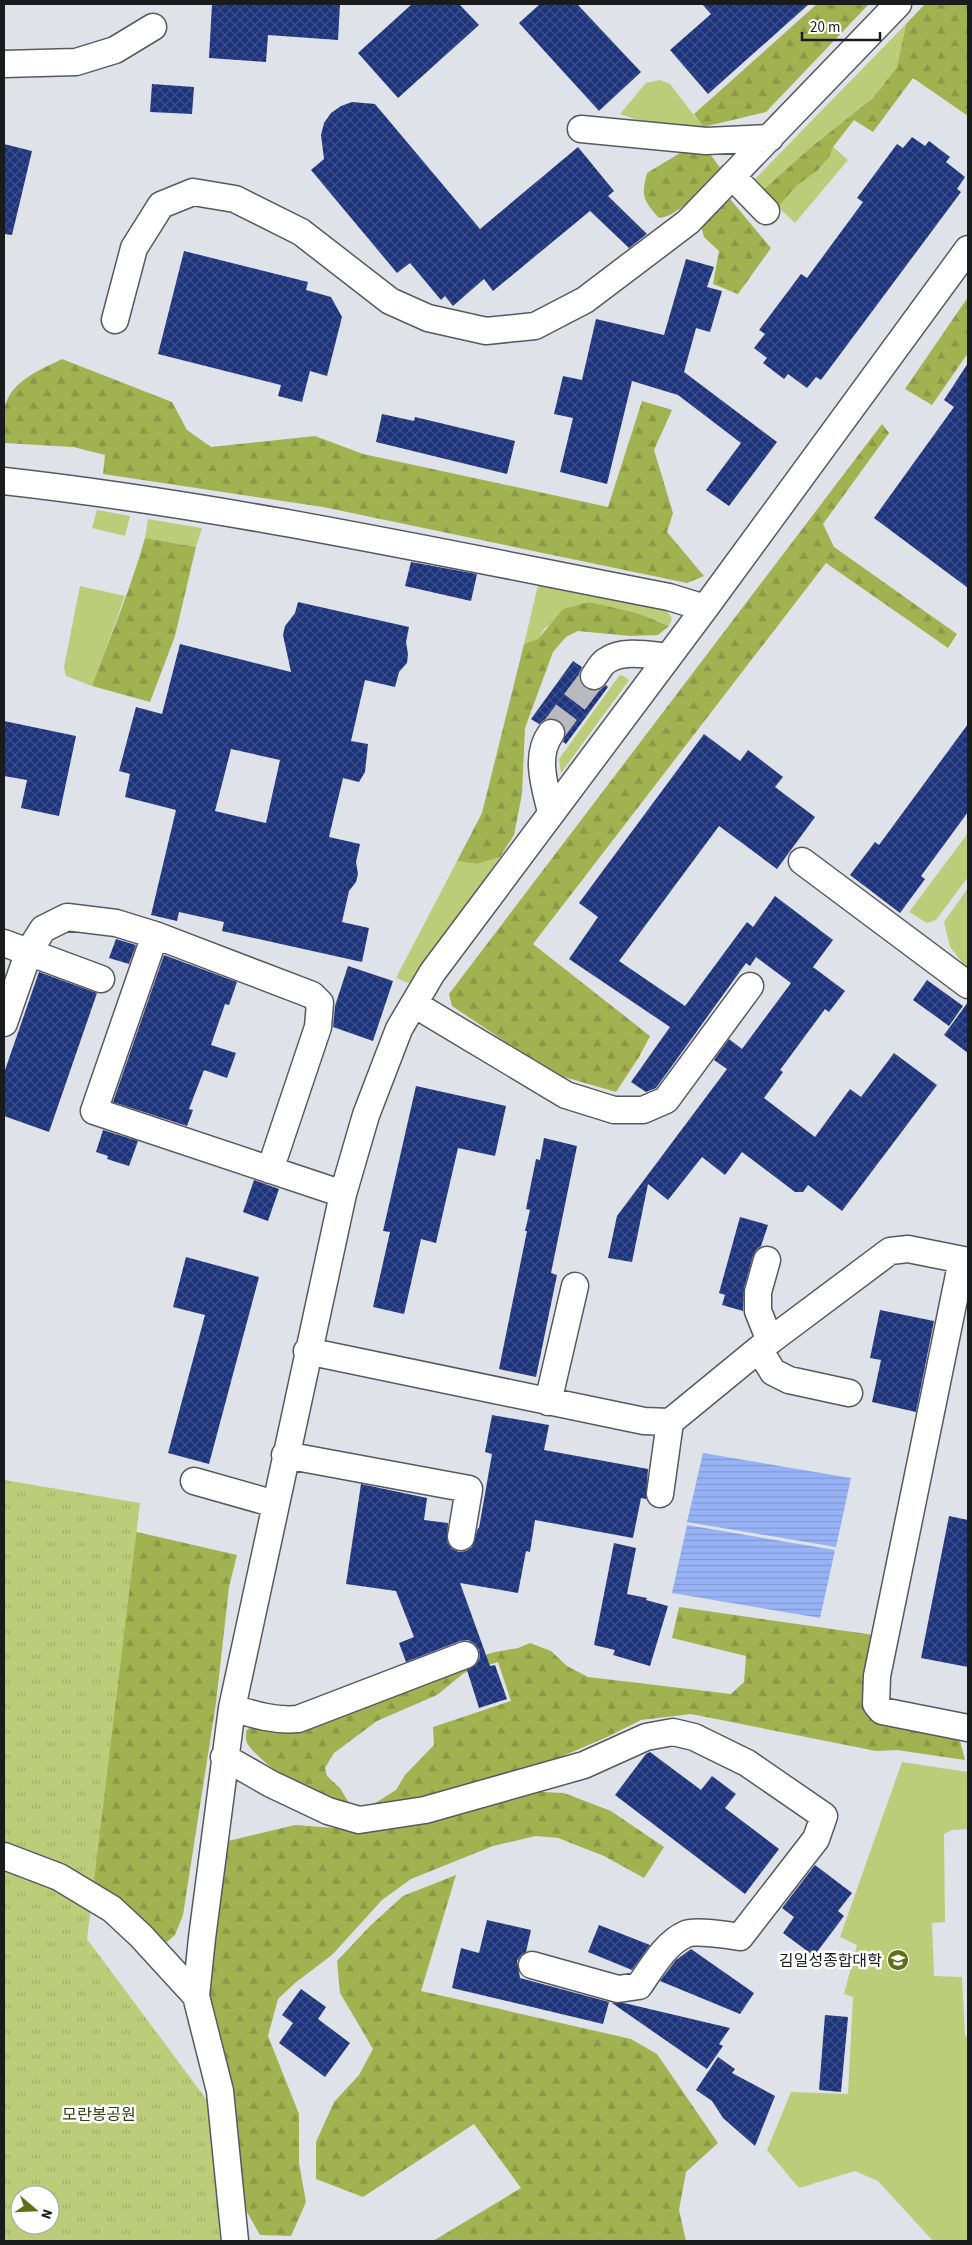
<svg xmlns="http://www.w3.org/2000/svg" width="972" height="2245" font-family="'Source Sans 3','Noto Sans KR',sans-serif">
<style>
.green{fill:#bdcc78}
.forest{fill:url(#forest-firs)}
.park{fill:url(#park-tufts);fill-rule:evenodd}
.water{fill:url(#water-rules)}
.building{fill:url(#building-cross-hatch);fill-rule:evenodd}
.lines{fill:none;stroke-linecap:round;stroke-linejoin:round}
.minor-tunnel{stroke:#b8babf;stroke-width:26;stroke-dasharray:26 13;stroke-linecap:butt}
.minor-casing{stroke:#57595f;stroke-width:29}
.minor{stroke:#fff;stroke-width:26}
.labels{text-anchor:middle;stroke-width:5;stroke-linejoin:round;paint-order:stroke}
.poi-label{font-size:16px;fill:#1a1b1d;stroke:#fff;text-anchor:end}
.park-label{font-size:16px;fill:#333910;stroke:#fff}
</style>
<defs>
<pattern id="forest-firs" width="22" height="20" patternUnits="userSpaceOnUse" patternTransform="scale(1.25)"><rect width="22" height="20" fill="#a3b250"/><path d="M5 1l3.5 6h-7zM16 11l3.5 6h-7z" fill="#8c9845"/></pattern>
<pattern id="park-tufts" width="24" height="20" patternUnits="userSpaceOnUse" patternTransform="scale(1.25)"><rect width="24" height="20" fill="#bdcc78"/><path d="M3 7l-1-3M5 7V3M7 7l1-3M15 17l-1-3M17 17v-4M19 17l1-3" fill="none" stroke="#a2af67"/></pattern>
<pattern id="water-rules" width="6" height="5" patternUnits="userSpaceOnUse" patternTransform="scale(1.25)"><rect width="6" height="5" fill="#97b3f5"/><path d="M0 2.5h6" fill="none" stroke="#8299d2"/></pattern>
<pattern id="building-cross-hatch" width="8" height="8" patternUnits="userSpaceOnUse" patternTransform="scale(1.25)"><rect width="8" height="8" fill="#1d347c"/><path d="M0 0l8 8M0 8l8-8" fill="none" stroke="#3c4f89"/></pattern>
</defs>
<rect width="100%" height="100%" fill="#dfe2e8"/>
<path class="green" d="M 906,24 L 897,67 L 873,98 L 810,148 L 762,191 L 752,182 Z
M 660,80 L 670,84 L 703,127 L 644,122 L 620,114 L 646,83 Z
M 833,147 L 848,160 L 795,223 L 778,207 C 783,200 789,192 796,186 C 812,171 824,169 833,147 Z
M 97,510 L 130,516 L 125,536 L 92,528 Z
M 148,519 L 202,528 L 196,547 L 145,538 Z
M 539,581 L 667,611 L 672,618 L 669,626 L 637,613 L 588,602 L 545,628 L 538,639 L 524,644 Z
M 80,586 L 125,596 L 92,686 L 66,676 L 64,667 Z
M 622,675 L 629,680 L 561,773 L 559,759 L 619,676 Z
M 968,833 L 968,877 L 936,920 L 927,923 L 909,912 Z
M 500,857 L 411,984 L 396,978 L 457,861 L 477,864 Z
M 968,888 L 968,970 L 950,947 L 944,922 Z
M 902,1762 L 968,1772 L 968,1829 L 952,1830 L 944,1834 L 945,1922 L 932,1923 L 934,1976 L 962,1977 L 965,2035 L 968,2039 L 968,2241 L 933,2241 L 878,2181 L 855,2171 L 799,2188 L 767,2150 L 791,2092 L 848,2094 L 853,1997 L 844,1994 L 857,1945 L 840,1937 Z"/>
<path class="forest" d="M 817,4 L 869,4 L 766,112 L 703,127 L 694,114 Z
M 925,4 L 968,4 L 968,116 L 913,78 L 873,132 L 854,120 L 833,147 L 829,157 L 817,171 L 796,186 L 778,207 L 762,191 L 810,148 L 873,98 L 897,67 L 906,24 Z
M 685,150 L 710,154 L 721,169 C 708,184 678,217 659,218 C 643,200 641,197 647,173 Z
M 730,199 L 771,248 L 738,294 L 713,284 L 719,251 L 704,237 L 701,226 Z
M 968,297 L 968,353 L 932,405 L 905,389 Z
M 62,359 L 172,402 L 187,430 L 211,447 L 315,436 L 363,454 L 608,507 L 642,401 L 672,410 L 654,450 L 673,513 L 667,532 L 704,576 L 687,583 L 323,507 L 103,474 L 105,455 L 73,447 L 4,443 C 4,433 2,421 4,411 C 8,382 38,371 62,359 Z
M 882,424 L 889,433 L 823,524 L 834,547 L 957,634 L 948,648 L 826,563 L 533,944 L 650,1036 L 639,1057 L 616,1092 L 554,1074 L 452,1006 L 449,994 Z
M 145,538 L 196,547 L 175,636 L 150,702 L 92,686 C 110,637 131,588 145,538 Z
M 589,602 L 637,613 L 669,626 L 658,635 L 630,636 L 578,631 L 566,637 L 553,652 L 525,728 L 522,794 L 514,835 L 500,857 L 477,864 L 457,861 L 482,813 L 524,644 L 538,639 L 563,609 Z
M 4,1496 L 111,1526 L 237,1555 L 229,1587 L 216,1703 L 183,1915 L 175,1935 L 167,1942 L 152,1935 L 61,1869 Z
M 679,1607 L 874,1635 L 864,1713 L 959,1737 L 965,1760 L 897,1750 L 876,1751 L 691,1714 L 641,1720 L 607,1737 L 535,1768 L 428,1803 L 372,1805 L 396,1790 L 405,1775 L 434,1745 L 433,1727 L 511,1701 L 498,1662 L 464,1673 L 437,1695 L 377,1721 L 334,1753 L 325,1768 L 327,1776 L 340,1788 L 349,1803 C 345,1804 341,1805 337,1804 C 313,1799 264,1766 249,1746 C 245,1741 246,1737 246,1731 L 252,1725 L 495,1652 L 518,1648 L 530,1643 L 551,1651 L 567,1666 L 588,1677 L 731,1694 L 744,1682 L 746,1656 L 672,1638 Z
M 522,1791 L 564,1793 L 611,1811 L 664,1847 L 644,1878 L 604,1856 L 558,1838 L 536,1836 L 493,1846 L 411,1879 L 382,1900 L 332,1955 L 295,1983 L 278,1999 L 268,2036 L 299,2114 L 299,2163 L 306,2202 L 291,2236 L 260,2235 L 243,2205 L 229,2085 L 210,1998 L 213,1939 L 224,1842 L 295,1825 L 362,1830 Z
M 456,1875 L 421,1991 L 631,2039 L 657,2054 L 718,2143 L 686,2172 L 679,2210 L 686,2241 L 433,2241 L 521,2188 L 474,2124 L 363,2197 L 316,2179 L 316,2142 L 334,2102 L 359,2075 L 373,2049 L 340,1993 L 337,1961 L 370,1926 L 403,1896 Z"/>
<path class="park" d="M 4,1480 L 140,1503 L 87,1939 L 212,2107 L 220,2241 L 4,2241 ZM 20,2195 L 50,2195 L 50,2225 L 20,2225 Z"/>
<path class="water" d="M 703,1453 L 851,1478 L 836,1547 L 687,1522 Z
M 687,1525 L 835,1550 L 820,1618 L 672,1593 Z"/>
<path class="building" d="M 212,4 L 340,4 L 338,40 L 268,35 L 266,62 L 209,58 Z
M 412,4 L 459,4 L 479,25 L 398,98 L 358,53 Z
M 540,4 L 577,4 L 641,72 L 599,111 L 519,23 Z
M 702,4 L 809,4 L 708,94 L 670,50 L 711,14 Z
M 152,84 L 194,87 L 192,114 L 150,112 Z
M 352,102 L 375,104 L 480,229 L 578,147 L 614,191 L 608,196 L 647,234 L 629,248 L 590,211 L 493,291 L 484,279 L 453,306 L 445,296 L 441,300 L 410,263 L 397,273 L 311,170 L 324,159 L 321,135 L 324,123 L 331,113 L 341,106 Z
M 912,137 L 925,146 L 929,141 L 950,157 L 946,162 L 965,177 L 957,189 L 961,192 L 821,380 L 816,377 L 807,388 L 788,374 L 784,379 L 763,363 L 767,358 L 754,348 L 765,334 L 759,330 L 801,274 L 807,278 L 863,202 L 857,198 L 897,144 L 903,148 Z
M 4,144 L 32,151 L 12,235 L 4,234 Z
M 184,251 L 308,282 L 306,290 L 331,297 L 342,317 L 327,376 L 310,371 L 302,402 L 278,396 L 281,385 L 158,354 Z
M 686,259 L 714,267 L 707,287 L 722,291 L 710,332 L 696,328 L 684,372 L 777,442 L 729,506 L 706,490 L 741,443 L 678,395 L 632,381 L 607,484 L 560,472 L 573,418 L 554,414 L 563,376 L 582,380 L 596,319 L 664,335 Z
M 968,363 L 968,588 L 874,518 L 954,407 L 944,400 Z
M 382,414 L 414,421 L 415,417 L 515,441 L 507,474 L 376,442 Z
M 411,562 L 477,574 L 471,601 L 405,586 Z
M 298,602 L 409,627 L 406,642 L 408,654 L 407,663 L 399,672 L 395,687 L 365,680 L 351,741 L 368,744 L 365,772 L 359,782 L 343,778 L 329,837 L 360,844 L 356,862 L 358,874 L 356,882 L 349,891 L 342,922 L 369,928 L 362,962 L 222,931 L 224,922 L 179,912 L 177,921 L 151,915 L 176,810 L 125,797 L 130,774 L 119,771 L 136,707 L 162,714 L 180,644 L 291,672 L 283,635 L 285,626 L 295,613 ZM 231,749 L 280,760 L 266,823 L 215,811 Z
M 573,661 L 582,667 L 579,674 L 580,681 L 585,688 L 593,691 L 600,690 L 606,685 L 608,687 L 566,744 L 563,742 L 566,733 L 564,726 L 559,720 L 550,718 L 544,720 L 539,724 L 531,719 Z
M 4,721 L 76,736 L 59,816 L 21,808 L 27,780 L 4,776 Z
M 968,724 L 968,812 L 921,876 L 925,879 L 900,913 L 850,875 L 875,842 L 879,845 Z
M 704,734 L 740,761 L 748,750 L 783,777 L 775,787 L 815,817 L 777,869 L 719,826 L 619,961 L 685,1006 L 747,922 L 753,927 L 775,896 L 833,940 L 813,967 L 845,991 L 829,1012 L 825,1009 L 780,1070 L 783,1072 L 764,1098 L 815,1137 L 850,1089 L 861,1097 L 894,1053 L 937,1085 L 842,1211 L 808,1185 L 803,1192 L 795,1192 L 742,1152 L 725,1175 L 702,1157 L 668,1200 L 648,1184 L 632,1262 L 608,1258 L 617,1216 L 727,1069 L 714,1060 L 729,1039 L 742,1049 L 791,983 L 756,957 L 750,966 L 746,963 L 656,1088 L 646,1092 L 631,1082 L 670,1027 L 569,959 L 598,917 L 579,903 Z
M 116,939 L 136,945 L 129,964 L 109,958 Z
M 164,955 L 237,982 L 229,1005 L 225,1004 L 211,1045 L 236,1053 L 227,1078 L 204,1070 L 189,1109 L 193,1110 L 187,1126 L 113,1102 Z
M 348,966 L 393,981 L 373,1041 L 333,1027 L 335,1006 Z
M 39,972 L 97,993 L 49,1132 L 4,1116 L 4,1073 Z
M 927,980 L 963,1006 L 949,1026 L 913,1000 Z
M 968,1002 L 968,1053 L 944,1035 Z
M 416,1086 L 506,1106 L 495,1156 L 458,1148 L 436,1243 L 421,1239 L 404,1314 L 373,1307 L 390,1232 L 383,1231 Z
M 103,1130 L 138,1141 L 129,1166 L 107,1159 L 108,1156 L 96,1152 Z
M 544,1138 L 577,1146 L 551,1273 L 557,1275 L 536,1377 L 499,1369 L 527,1231 L 525,1231 L 530,1210 L 526,1209 L 536,1159 L 540,1160 Z
M 254,1180 L 279,1189 L 268,1221 L 243,1212 Z
M 740,1217 L 768,1225 L 761,1246 L 756,1250 L 753,1256 L 744,1288 L 743,1311 L 722,1305 L 725,1295 L 719,1293 Z
M 186,1257 L 259,1277 L 209,1464 L 168,1453 L 205,1315 L 173,1307 Z
M 880,1310 L 934,1321 L 916,1412 L 872,1402 L 881,1360 L 870,1358 Z
M 492,1415 L 549,1425 L 544,1450 L 648,1469 L 646,1499 L 641,1498 L 633,1538 L 535,1520 L 530,1552 L 526,1551 L 518,1593 L 460,1583 L 490,1666 L 495,1665 L 507,1699 L 479,1708 L 467,1670 L 476,1665 L 480,1658 L 479,1650 L 475,1644 L 468,1640 L 460,1641 L 406,1662 L 399,1643 L 414,1637 L 396,1591 L 346,1584 L 361,1484 L 427,1498 L 424,1520 L 448,1523 L 447,1542 L 452,1549 L 459,1552 L 466,1551 L 472,1547 L 478,1528 L 479,1528 L 492,1454 L 485,1452 Z
M 949,1516 L 968,1520 L 968,1667 L 921,1658 Z
M 614,1543 L 636,1548 L 627,1594 L 647,1598 L 646,1600 L 668,1606 L 650,1666 L 613,1655 L 615,1650 L 594,1645 Z
M 650,1752 L 701,1790 L 712,1776 L 736,1794 L 725,1808 L 779,1849 L 745,1894 L 615,1795 L 646,1754 Z
M 815,1865 L 852,1893 L 838,1911 L 844,1916 L 814,1956 L 783,1933 L 794,1917 L 782,1908 Z
M 487,1920 L 531,1930 L 526,1952 L 521,1955 L 517,1961 L 520,1978 L 609,2002 L 603,2024 L 452,1988 L 461,1948 L 479,1953 Z
M 599,1925 L 650,1945 L 632,1970 L 588,1952 Z
M 691,1949 L 754,1993 L 740,2014 L 660,1981 L 676,1960 Z
M 301,1989 L 326,2007 L 318,2019 L 350,2043 L 325,2077 L 279,2043 L 293,2023 L 282,2015 Z
M 612,2003 L 624,2003 L 730,2028 L 719,2044 L 723,2046 L 707,2069 Z
M 825,2015 L 848,2017 L 841,2092 L 819,2090 Z
M 718,2057 L 735,2069 L 732,2073 L 775,2096 L 755,2146 L 723,2118 L 712,2101 L 696,2090 Z"/>
<g class="lines">
<path class="minor-tunnel" d="M 551,733 L 594,676"/>
<g class="minor-casing">
<path id="minor" d="M 4,64 L 76,62 L 115,50 L 153,27
M 581,129 L 706,141 L 770,138
M 732,176 L 766,211
M 115,320 L 134,248 L 161,205 L 193,192 L 235,199 L 301,232 L 390,301 L 428,318 L 486,331 L 535,326 L 585,300 L 688,222 L 898,4
M 4,481 C 227,506 448,554 669,597 L 705,608
M 594,676 C 598,671 601,664 606,661 C 622,649 650,655 668,657
M 551,812 C 545,787 534,756 551,733
M 802,861 L 968,985
M 155,935 L 94,1111 L 343,1194
M 4,943 L 101,979
M 414,1004 L 566,1095 L 614,1110 L 643,1110 L 666,1100 L 750,986
M 4,1023 L 29,951 L 43,929 L 67,917 L 116,923 L 155,935 L 312,995 L 320,1003 L 318,1027 L 270,1170
M 767,1260 L 758,1292 L 758,1311 L 770,1341
M 962,1260 L 877,1676 L 876,1704 L 882,1711 L 968,1728
M 759,1349 L 773,1372 L 789,1380 L 849,1393
M 307,1351 L 644,1421 L 670,1422 L 759,1349 L 890,1251 L 908,1249 L 968,1261
M 548,1402 L 575,1286
M 285,1455 L 469,1489 L 461,1537
M 194,1481 L 275,1504
M 660,1494 L 670,1422
M 232,1708 C 255,1715 275,1721 298,1719 L 465,1655
M 224,1757 L 271,1784 L 328,1811 L 359,1820 L 425,1810 L 584,1765 L 646,1737 L 673,1732 L 694,1737 L 747,1763 L 824,1816 L 816,1839 L 740,1937 C 729,1935 694,1930 686,1934 C 665,1943 651,1969 639,1986 L 618,1989 L 532,1965
M 4,1856 L 59,1877 L 112,1909 L 141,1936 L 196,1996
M 235,2241 L 220,2091 L 196,1996 L 202,1938 L 232,1708 L 343,1194 L 366,1115 L 399,1029 L 432,973 L 705,608 L 968,249"/>
</g>
<use href="#minor" class="minor"/>
</g>
<defs>
<g id="university-disc" transform="scale(1.125)"><circle r="9.5" fill="#636e17" stroke="#fff"/><path d="M0-5L7-2L0 1L-7-2ZM-4 1L0 2.5L4 1V4Q0 6-4 4Z" fill="#fff"/></g>
</defs>
<g fill-rule="evenodd">
<use href="#university-disc" x="898" y="1960"/>
</g>
<g class="labels">
<g class="poi-label">
<text x="882" y="1966">김일성종합대학</text>
</g>
<g class="park-label">
<text x="99" y="2120">모란봉공원</text>
</g>
</g>
<rect width="972" height="2245" fill="none" stroke="#1a1b1d" stroke-width="10"/>
<g transform="translate(35 2210) rotate(109)"><circle r="24" fill="#ffffff" stroke="#a3a4a5"/>
<path d="M0-4L9 19L0 12L-9 19Z" fill="#636e17"/>
<text y="-8" font-size="14" font-weight="bold" text-anchor="middle" fill="#1a1b1d">N</text>
</g>
<path d="M802 32v8h78v-8" fill="none" stroke="#1a1b1d" stroke-width="2.5"/>
<text x="810" y="32" font-size="15" fill="#1a1b1d" stroke="#ffffff" stroke-width="4" paint-order="stroke">20 m</text>
</svg>
